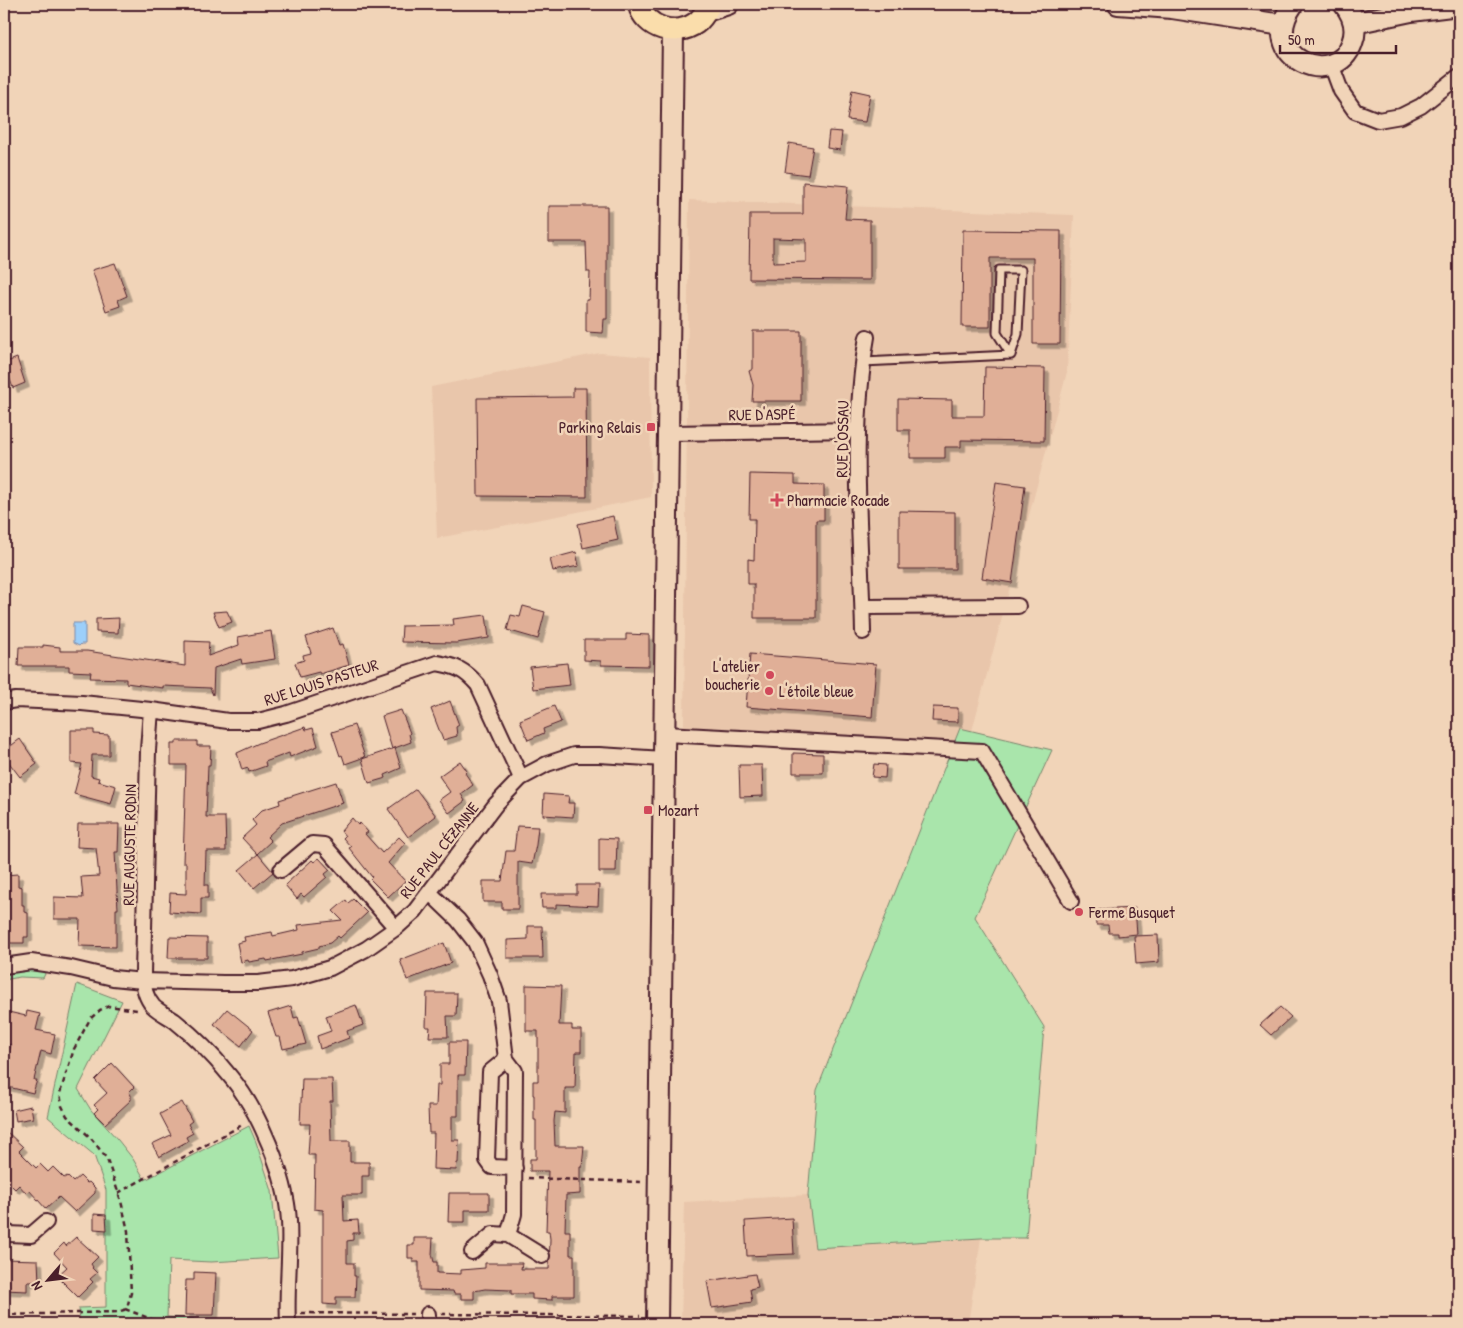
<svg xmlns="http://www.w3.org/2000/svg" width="1463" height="1328" font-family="'Patrick Hand',sans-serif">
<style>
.built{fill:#e9c6ab}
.green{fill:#a9e5ab;stroke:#7a826b}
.water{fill:#9ccffa;stroke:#7b89a7}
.building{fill:#e0af97;stroke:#4a1f2b;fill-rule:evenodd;filter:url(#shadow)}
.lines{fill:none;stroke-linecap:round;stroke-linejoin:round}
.service-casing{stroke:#4a1f2b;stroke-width:11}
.minor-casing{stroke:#4a1f2b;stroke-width:18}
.secondary-casing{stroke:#4a1f2b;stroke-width:24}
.primary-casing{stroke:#4a1f2b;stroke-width:25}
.path{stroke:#4a1f2b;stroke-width:2.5;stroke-dasharray:5 4;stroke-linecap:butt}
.service{stroke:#f1d4b8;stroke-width:7}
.minor{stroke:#f1d4b8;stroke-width:14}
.secondary{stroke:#f1d4b8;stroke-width:20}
.primary{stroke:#faddab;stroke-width:21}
.poi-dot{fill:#d1495b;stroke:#f1d4b8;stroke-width:2}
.labels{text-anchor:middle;stroke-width:5;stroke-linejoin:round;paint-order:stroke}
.street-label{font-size:16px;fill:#4a1f2b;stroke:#f1d4b8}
.poi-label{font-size:16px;fill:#4a1f2b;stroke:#f1d4b8;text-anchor:start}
</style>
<defs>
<filter id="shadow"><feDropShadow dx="4.5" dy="4.5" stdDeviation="0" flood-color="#0004"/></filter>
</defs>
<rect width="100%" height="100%" fill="#f1d4b8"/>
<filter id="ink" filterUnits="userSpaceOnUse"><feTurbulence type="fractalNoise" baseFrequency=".02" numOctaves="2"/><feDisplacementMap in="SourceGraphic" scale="10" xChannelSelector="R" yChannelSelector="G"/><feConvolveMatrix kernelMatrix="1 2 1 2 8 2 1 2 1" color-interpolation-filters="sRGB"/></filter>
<g filter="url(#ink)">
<path class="built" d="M 689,200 L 1074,215 L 1067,372 L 969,742 L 684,726 Z
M 600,353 L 650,357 L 651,497 L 563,515 L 437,538 L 431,387 Z
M 808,1195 L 816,1248 L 981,1238 L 968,1324 L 681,1324 L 684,1202 Z"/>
<path class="green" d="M 960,728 L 1052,750 L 975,917 L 1044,1027 L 1026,1238 L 981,1238 L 815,1248 L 808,1195 L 817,1090 Z
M 19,969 L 43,970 L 45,974 L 43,978 L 20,977 L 4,980 L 4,972 Z
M 77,984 L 122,1001 L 78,1089 L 91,1110 L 118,1140 L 133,1159 L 145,1180 L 249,1126 L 256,1142 L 272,1191 L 278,1258 L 211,1262 L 169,1260 L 167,1317 L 194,1319 L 194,1324 L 80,1324 L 79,1308 L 106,1307 L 106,1190 L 94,1155 L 48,1117 Z"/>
<path class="water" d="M 73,623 L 85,623 L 85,644 L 81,644 L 79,646 L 73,643 Z"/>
<path class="building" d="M 852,90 L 870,94 L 865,122 L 847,120 Z
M 829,131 L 842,132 L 840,150 L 827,148 Z
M 789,143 L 813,147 L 808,175 L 785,172 Z
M 803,182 L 848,186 L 845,219 L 870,220 L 870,280 L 749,279 L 750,214 L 803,214 ZM 773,238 L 806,239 L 806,262 L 773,263 Z
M 549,206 L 607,206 L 607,319 L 604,319 L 603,333 L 586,332 L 586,300 L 589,300 L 590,272 L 587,272 L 586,242 L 549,242 Z
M 963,230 L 1061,231 L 1060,344 L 1033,344 L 1033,258 L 990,258 L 990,327 L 962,327 Z
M 115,263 L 127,296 L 118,300 L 120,306 L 106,311 L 92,270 Z
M 753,331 L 801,331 L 801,401 L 752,401 L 753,385 L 749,371 L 753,369 Z
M 17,358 L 25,383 L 13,388 L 4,363 Z
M 985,367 L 1045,368 L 1044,441 L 961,440 L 961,447 L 945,447 L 945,458 L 910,458 L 910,430 L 898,430 L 898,399 L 952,400 L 952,416 L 984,416 Z
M 573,388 L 586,388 L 587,497 L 478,496 L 477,398 L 573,397 Z
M 750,474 L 795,475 L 795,484 L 824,485 L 824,520 L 816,520 L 816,618 L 754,618 L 754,584 L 748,584 L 748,559 L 754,560 L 755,519 L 749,519 Z
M 996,482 L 1025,486 L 1012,583 L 982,578 Z
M 899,511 L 955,512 L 955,569 L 899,569 Z
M 613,516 L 618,540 L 583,548 L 578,524 Z
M 576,552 L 579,566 L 553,571 L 550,559 Z
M 523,606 L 545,612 L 538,639 L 507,630 L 511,615 L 520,617 Z
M 227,611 L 232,622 L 219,627 L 213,612 Z
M 486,615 L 489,638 L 456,643 L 401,642 L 402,626 L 454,625 L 453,619 Z
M 119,618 L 118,633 L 96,632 L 96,619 Z
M 333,628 L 339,645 L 343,644 L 349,665 L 320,674 L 319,672 L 300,677 L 295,663 L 304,660 L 303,655 L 311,653 L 306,637 Z
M 271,631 L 275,659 L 242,664 L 241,659 L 214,668 L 213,695 L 210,688 L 163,686 L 163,688 L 126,683 L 126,679 L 90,678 L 91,672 L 69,671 L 69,666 L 18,666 L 19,647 L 43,647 L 43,645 L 60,647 L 60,651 L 87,651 L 185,666 L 185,641 L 209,642 L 208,656 L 239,645 L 238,637 Z
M 626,634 L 649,635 L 649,666 L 601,665 L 601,661 L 584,660 L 584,640 L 626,640 Z
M 750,654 L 876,664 L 872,717 L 746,707 Z
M 567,663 L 570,685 L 533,689 L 530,667 Z
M 450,701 L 459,725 L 456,727 L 457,736 L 443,740 L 431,709 Z
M 554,706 L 561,722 L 543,729 L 544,733 L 528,740 L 520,720 Z
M 933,707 L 958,708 L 958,722 L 932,721 Z
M 401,710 L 410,733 L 409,734 L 411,742 L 392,749 L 382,716 Z
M 354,725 L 365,757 L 345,764 L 342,755 L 340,756 L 332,732 Z
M 305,727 L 306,730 L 313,728 L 318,746 L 290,757 L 289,753 L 265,762 L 266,766 L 249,772 L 248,768 L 242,770 L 237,753 L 259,743 Z
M 71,730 L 94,730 L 94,734 L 109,735 L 109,755 L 92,755 L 91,776 L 99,778 L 98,781 L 116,786 L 111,804 L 74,794 L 82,764 L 71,763 Z
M 20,739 L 37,764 L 20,777 L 4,756 L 4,751 Z
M 176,741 L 197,741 L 197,746 L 211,746 L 210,765 L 208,765 L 206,817 L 225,817 L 226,851 L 206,851 L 205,885 L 208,885 L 208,898 L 201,898 L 201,914 L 169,912 L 170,893 L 186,894 L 186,863 L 183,863 L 186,765 L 171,765 L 171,744 L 176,744 Z
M 395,748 L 401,768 L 385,775 L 386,778 L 369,783 L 362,759 Z
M 793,753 L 823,754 L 823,773 L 793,773 Z
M 460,761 L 467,771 L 465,773 L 473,785 L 461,794 L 465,801 L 449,813 L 439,800 L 450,792 L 439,776 Z
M 874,764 L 886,765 L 885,778 L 872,777 Z
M 739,765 L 762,765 L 763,796 L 740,797 Z
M 336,782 L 343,803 L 282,823 L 267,837 L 271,841 L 257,854 L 242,838 L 256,825 L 252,820 L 262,810 L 280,804 L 279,800 Z
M 416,789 L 436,816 L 408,837 L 388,809 Z
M 544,794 L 569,796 L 568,803 L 574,803 L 573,817 L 543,815 Z
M 352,818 L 358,825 L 360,823 L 368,832 L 365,834 L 382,853 L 399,837 L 405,843 L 388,863 L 405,881 L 388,897 L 370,879 L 372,877 L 349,848 L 351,847 L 343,838 L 345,836 L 341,831 Z
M 78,824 L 119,824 L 118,852 L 115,852 L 118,909 L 116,909 L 116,947 L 79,946 L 80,919 L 54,919 L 54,897 L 83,898 L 81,877 L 99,876 L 96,848 L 77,847 Z
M 517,826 L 538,827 L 536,845 L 532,864 L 518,862 L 518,909 L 502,909 L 502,902 L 483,902 L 483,881 L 502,881 L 506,851 L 514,851 Z
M 599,838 L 617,839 L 616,872 L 599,872 Z
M 258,854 L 273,872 L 254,888 L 239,870 Z
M 319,858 L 330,870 L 325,874 L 327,877 L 304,897 L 301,894 L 297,899 L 285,885 L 312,860 L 314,862 Z
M 18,874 L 18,886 L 22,887 L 22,905 L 24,905 L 24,912 L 28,913 L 28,937 L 24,937 L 24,943 L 7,943 L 7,937 L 4,937 L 4,875 Z
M 577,885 L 599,885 L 598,906 L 556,904 L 556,908 L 542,908 L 541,894 L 577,894 Z
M 353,899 L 367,913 L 340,938 L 338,936 L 330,943 L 319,946 L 319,948 L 302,952 L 302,954 L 267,961 L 266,959 L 249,962 L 248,960 L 241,962 L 237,943 L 245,941 L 244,937 L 272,932 L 273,936 L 299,930 L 298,925 L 342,920 L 333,911 L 346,900 L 348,903 Z
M 1135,908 L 1137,934 L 1118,936 L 1118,933 L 1109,933 L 1108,925 L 1096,925 L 1095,910 Z
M 528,926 L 542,926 L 543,958 L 507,958 L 507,940 L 528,939 Z
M 1158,935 L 1159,962 L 1136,964 L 1134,936 Z
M 169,937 L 207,938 L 207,958 L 168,958 Z
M 444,943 L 451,963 L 407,980 L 400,960 Z
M 526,985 L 561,986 L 559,1025 L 572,1025 L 572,1030 L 581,1030 L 581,1052 L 576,1052 L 575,1088 L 565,1088 L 565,1113 L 555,1112 L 554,1121 L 555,1146 L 584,1146 L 582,1167 L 580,1167 L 580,1194 L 566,1195 L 565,1231 L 570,1231 L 570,1255 L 574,1255 L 574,1296 L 552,1296 L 552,1300 L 532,1299 L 532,1294 L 511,1294 L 511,1290 L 485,1289 L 474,1291 L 474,1299 L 461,1299 L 461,1294 L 454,1294 L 453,1291 L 419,1290 L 419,1262 L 413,1262 L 413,1258 L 408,1258 L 408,1245 L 414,1245 L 414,1238 L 433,1238 L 432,1254 L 434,1262 L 437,1262 L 437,1273 L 461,1274 L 461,1270 L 485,1268 L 485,1263 L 522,1263 L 521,1269 L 549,1269 L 550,1239 L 549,1231 L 546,1231 L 548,1171 L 530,1171 L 530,1159 L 536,1159 L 536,1120 L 534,1120 L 534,1095 L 533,1095 L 533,1081 L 538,1081 L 538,1031 L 526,1031 Z
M 427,993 L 457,993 L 456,1016 L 447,1016 L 448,1037 L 429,1037 L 430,1027 L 426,1027 Z
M 356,1005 L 363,1025 L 347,1031 L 349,1038 L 320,1049 L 317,1036 L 331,1031 L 326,1016 Z
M 291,1006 L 294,1018 L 298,1017 L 306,1044 L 283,1049 L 280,1037 L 276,1037 L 268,1013 Z
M 1280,1007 L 1291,1017 L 1271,1035 L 1260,1025 Z
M 227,1009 L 253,1030 L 241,1046 L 214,1024 Z
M 4,1011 L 26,1016 L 27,1011 L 40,1014 L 36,1030 L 55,1034 L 51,1054 L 41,1051 L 34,1080 L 37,1080 L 33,1093 L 4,1086 L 4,1072 L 11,1045 L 4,1043 Z
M 449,1042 L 466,1042 L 465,1075 L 458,1075 L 458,1116 L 452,1116 L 452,1140 L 459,1140 L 458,1163 L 457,1163 L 456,1170 L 433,1169 L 434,1133 L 429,1133 L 428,1106 L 436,1106 L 437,1085 L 440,1085 L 440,1064 L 449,1064 Z
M 112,1063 L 134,1087 L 129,1092 L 131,1095 L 131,1100 L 105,1124 L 94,1113 L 98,1109 L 94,1105 L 107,1093 L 95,1080 Z
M 302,1079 L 332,1079 L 333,1101 L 330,1101 L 331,1141 L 350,1141 L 350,1162 L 369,1162 L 369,1176 L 362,1176 L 362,1195 L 343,1195 L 344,1221 L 358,1220 L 359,1233 L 353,1233 L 353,1240 L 347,1241 L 347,1263 L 354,1263 L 354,1276 L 356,1276 L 355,1297 L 336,1297 L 336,1305 L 323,1304 L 323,1210 L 314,1209 L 315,1155 L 308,1155 L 310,1124 L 300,1124 Z
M 182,1102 L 192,1121 L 188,1124 L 193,1133 L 186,1137 L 188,1141 L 159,1157 L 152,1144 L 171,1135 L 160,1114 Z
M 31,1106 L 33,1118 L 16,1121 L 14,1110 Z
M 4,1129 L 23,1147 L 19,1151 L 36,1168 L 40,1164 L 48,1172 L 53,1167 L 64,1178 L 67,1176 L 73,1182 L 80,1176 L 87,1183 L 89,1182 L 95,1188 L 95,1193 L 75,1212 L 59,1197 L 46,1209 L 29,1190 L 26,1193 L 19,1185 L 15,1189 L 4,1178 Z
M 449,1193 L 489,1193 L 489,1210 L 465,1210 L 465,1222 L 448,1222 Z
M 94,1214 L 106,1215 L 107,1230 L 94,1229 Z
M 792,1218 L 794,1254 L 747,1256 L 745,1221 Z
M 76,1237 L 98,1257 L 91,1264 L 93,1267 L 92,1268 L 97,1273 L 90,1279 L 93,1282 L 78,1297 L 57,1276 L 67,1267 L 54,1253 L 64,1243 L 66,1246 Z
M 4,1259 L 38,1260 L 39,1282 L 27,1282 L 27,1291 L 4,1290 Z
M 194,1272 L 216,1273 L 214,1315 L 185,1315 L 186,1280 L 194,1280 Z
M 755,1274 L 758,1287 L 750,1289 L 752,1302 L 712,1308 L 707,1281 Z"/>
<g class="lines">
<g class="service-casing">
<path id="service" d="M 863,362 L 1011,355 L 1018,334 L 1021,270 L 999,270 L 997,333 L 1011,355"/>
</g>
<g class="minor-casing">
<path id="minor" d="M 1331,64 L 1341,91 L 1355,111 L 1378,120 L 1401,116 L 1421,106 L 1459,76
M 668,433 L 857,430
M 863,607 L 1018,606
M 863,632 C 861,534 850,434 867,337
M 4,702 L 16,700 L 82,703 L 151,710 L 228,721 L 258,721 L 286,714 L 437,663 C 456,666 465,670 478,685 L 521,778
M 151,710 L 148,750 L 143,974 C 143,986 145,997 153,1006 C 159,1012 168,1016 175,1021 C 195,1037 213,1055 229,1075 C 259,1110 286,1175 289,1221 C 291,1255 286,1290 288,1324
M 665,734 L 982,751 L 1071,901
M 281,870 L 312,844 L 324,845 L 396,928
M 430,893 L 458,920 L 475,942 L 490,975 L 499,1001 L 506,1059 L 515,1071 L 514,1214 L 508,1235
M 4,966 L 31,962 L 71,968 L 113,978 L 143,981 L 223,983 L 258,983 L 292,979 L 330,968 L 366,949 L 396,928 L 415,911 L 496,804 L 521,778 L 547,764 L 574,755 L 599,755 L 664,759
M 506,1059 L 490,1072 L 487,1160 L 492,1167 L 515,1168
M 4,1229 L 9,1234 L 31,1235 L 46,1222
M 472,1252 L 493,1234 L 508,1235 L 542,1256
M 428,1324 L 428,1314"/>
</g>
<g class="secondary-casing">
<path id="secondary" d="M 1118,4 L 1172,8 L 1282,25
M 1293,4 C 1255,58 1335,91 1352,43 C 1358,28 1353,15 1344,4
M 706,11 L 728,4
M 1354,23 L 1411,11 L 1459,5
M 657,1324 L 673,31"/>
</g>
<g class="primary-casing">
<path id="primary" d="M 639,4 C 645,29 676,37 696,23 C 703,18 706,11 710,4"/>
</g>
<path class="path" d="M 528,1178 L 642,1182
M 118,1193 L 244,1124
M 125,1309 L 164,1324
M 301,1313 L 413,1314
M 441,1314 L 640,1316
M 4,1315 L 117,1312 L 124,1310 L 128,1304 L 131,1293 L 128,1231 L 121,1201 L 107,1159 L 91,1138 L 67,1116 L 62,1106 L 60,1093 L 74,1049 L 90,1019 L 100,1010 L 109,1006 L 137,1010
M 220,1324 L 274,1324"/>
<use href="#service" class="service"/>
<use href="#minor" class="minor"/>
<use href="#secondary" class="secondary"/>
<use href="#primary" class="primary"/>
</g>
</g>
<g class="poi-dot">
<rect x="646" y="422" width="10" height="10" rx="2.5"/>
<path d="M774.5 492.5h5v5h5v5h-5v5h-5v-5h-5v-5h5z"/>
<circle cx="770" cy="675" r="5"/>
<circle cx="769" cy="691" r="5"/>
<rect x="643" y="805" width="10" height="10" rx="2.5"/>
<circle cx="1079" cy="912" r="5"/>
</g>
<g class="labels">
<g class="street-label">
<text transform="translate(762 414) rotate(-1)" y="6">RUE D'ASPÉ</text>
<text transform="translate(842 439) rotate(-89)" y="6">RUE D'OSSAU</text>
<text transform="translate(321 682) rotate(-18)" y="6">RUE LOUIS PASTEUR</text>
<text transform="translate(129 845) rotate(-89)" y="6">RUE AUGUSTE RODIN</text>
<text transform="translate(439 850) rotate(-52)" y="6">RUE PAUL CÉZANNE</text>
</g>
<g class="poi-label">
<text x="641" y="433" text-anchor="end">Parking Relais</text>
<text x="787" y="506">Pharmacie Rocade</text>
<text x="760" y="672" text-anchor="end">L'atelier<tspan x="760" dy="18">boucherie</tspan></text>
<text x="779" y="697">L'étoile bleue</text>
<text x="658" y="816">Mozart</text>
<text x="1089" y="918">Ferme Busquet</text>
</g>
</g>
<rect width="1463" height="1328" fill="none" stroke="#f1d4b8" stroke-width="20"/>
<rect x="10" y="10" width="1443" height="1308" fill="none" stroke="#4a1f2b" stroke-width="2" filter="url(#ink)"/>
<g transform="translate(48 1280) rotate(242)" stroke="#f1d4b8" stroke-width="4" paint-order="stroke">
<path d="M0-4L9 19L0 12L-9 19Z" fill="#4a1f2b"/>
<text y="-8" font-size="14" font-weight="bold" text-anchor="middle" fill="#4a1f2b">N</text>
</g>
<path d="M1280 45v8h116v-8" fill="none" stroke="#4a1f2b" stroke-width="2.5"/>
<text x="1288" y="45" font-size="15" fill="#4a1f2b" stroke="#f1d4b8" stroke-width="4" paint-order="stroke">50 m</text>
</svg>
